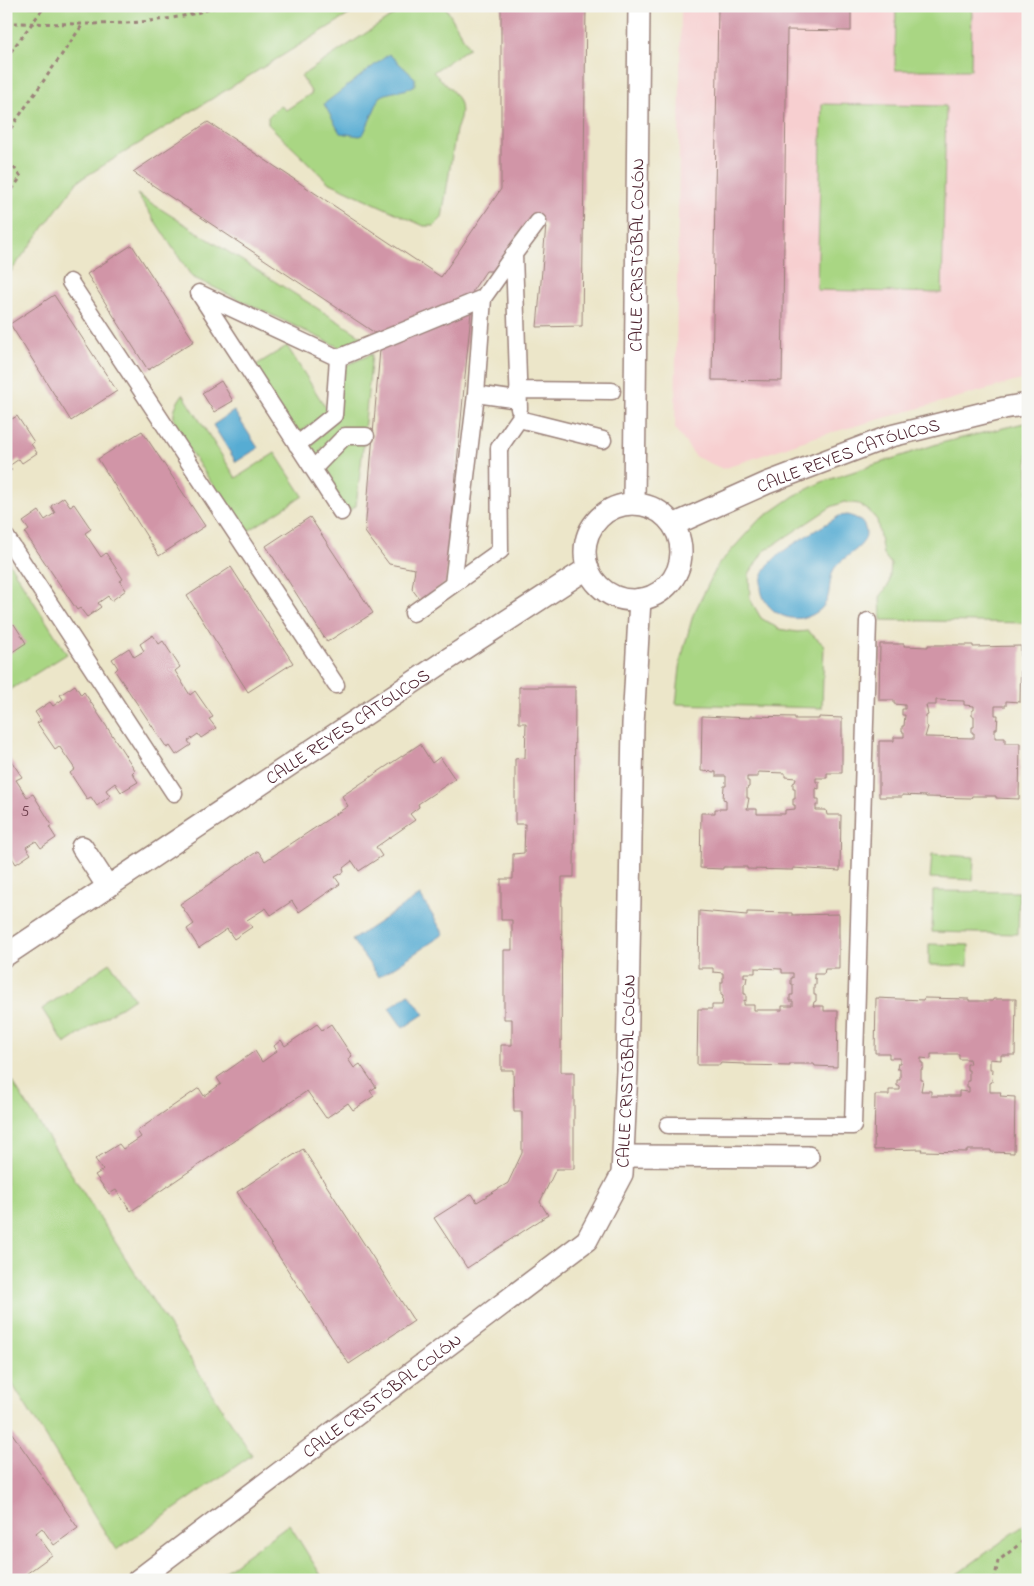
<svg xmlns="http://www.w3.org/2000/svg" width="1034" height="1586" font-family="'Indie Flower',sans-serif">
<style>
.built{fill:#f7cfd0}
.green{fill:#a9d683;stroke:#7a7a57}
.water{fill:#57acd3;stroke:#50667f}
.building{fill:#d195a7;fill-rule:evenodd}
.lines{fill:none;stroke-linecap:round;stroke-linejoin:round}
.pedestrian-casing{stroke:#9b827a;stroke-width:19}
.minor-casing{stroke:#9b827a;stroke-width:24}
.path{stroke:#9b827a;stroke-width:3;stroke-dasharray:4 4;stroke-linecap:butt}
.pedestrian{stroke:#fff;stroke-width:16}
.minor{stroke:#fff;stroke-width:21}
.labels{text-anchor:middle;stroke-width:4;stroke-linejoin:round;paint-order:stroke}
.number-label{font-size:15px;fill:#6c3c4a}
.street-label{font-size:18px;fill:#4a1f2b;stroke:#f6f6f2}
</style>
<rect width="100%" height="100%" fill="#f6f6f2"/>
<filter id="ink" filterUnits="userSpaceOnUse"><feTurbulence type="fractalNoise" baseFrequency=".02" numOctaves="2"/><feDisplacementMap in="SourceGraphic" scale="10" xChannelSelector="R" yChannelSelector="G"/><feConvolveMatrix kernelMatrix="1 2 1 2 8 2 1 2 1" color-interpolation-filters="sRGB"/></filter>
<filter id="wash" filterUnits="userSpaceOnUse"><feTurbulence type="fractalNoise" baseFrequency=".0096" numOctaves="4" result="noise"/><feDisplacementMap in="SourceGraphic" scale="20" xChannelSelector="R" yChannelSelector="G"/><feGaussianBlur stdDeviation="1.12" result="paint"/><feColorMatrix in="noise" values="0 0 0 0 0 0 0 0 0 0 0 0 0 0 0 0 0 1.4 0 .05"/><feComposite in="paint" operator="in"/></filter>
<g filter="url(#wash)">
<rect width="100%" height="100%" fill="#ece6c9"/>
<path class="built" d="M 681,6 L 1028,6 L 1028,378 L 812,438 L 723,469 L 696,457 L 675,429 Z"/>
<path class="green" d="M 6,6 L 363,6 L 78,181 L 6,278 Z
M 407,6 L 445,6 L 469,48 L 433,72 C 453,92 469,100 456,130 L 442,218 L 434,226 L 424,226 L 328,182 L 268,124 L 268,117 L 280,105 L 286,110 L 312,93 L 301,76 Z
M 896,6 L 972,6 L 971,70 L 895,70 Z
M 822,104 L 946,106 L 942,293 L 817,290 Z
M 137,194 L 369,341 L 343,349 L 192,277 Z
M 287,346 L 329,413 L 295,435 L 251,368 Z
M 372,354 L 364,431 L 313,464 L 306,451 L 338,417 L 342,367 Z
M 183,394 L 236,478 L 275,453 L 303,496 L 245,533 L 176,430 C 172,413 173,408 183,394 Z
M 1028,422 L 1028,623 L 881,620 L 880,597 L 889,584 L 891,564 L 883,554 L 877,520 L 869,511 L 859,504 L 844,502 L 831,507 L 763,552 L 749,574 L 750,599 L 761,618 L 779,629 L 797,632 L 808,631 L 824,645 L 822,708 L 676,704 L 681,659 L 693,615 L 718,565 L 758,521 L 794,496 L 822,482 L 937,444 Z
M 348,439 L 364,440 L 356,506 L 347,512 L 318,468 Z
M 6,558 L 67,654 L 8,691 L 6,688 Z
M 932,854 L 974,857 L 973,880 L 930,878 Z
M 933,891 L 1019,892 L 1018,934 L 932,932 Z
M 929,944 L 969,945 L 968,966 L 929,965 Z
M 110,963 L 134,998 L 65,1044 L 42,1009 Z
M 6,1072 L 252,1455 L 116,1550 L 6,1374 Z
M 1028,1481 L 1028,1580 L 949,1580 L 1027,1523 Z
M 289,1524 L 324,1580 L 213,1580 Z"/>
<path class="water" d="M 389,54 L 415,78 L 415,85 C 404,93 390,90 380,97 L 364,133 L 360,136 L 340,133 L 324,104 Z
M 234,411 L 258,448 L 236,462 L 213,425 Z
M 848,515 C 857,518 862,520 865,528 C 872,547 840,556 833,571 C 827,586 833,601 817,612 C 788,632 748,602 765,570 C 774,552 821,528 839,516 Z
M 420,895 L 444,934 L 379,977 L 352,940 Z
M 409,994 L 424,1014 L 403,1028 L 389,1008 Z"/>
<g id="blocks">
<path class="building" d="M 501,6 L 586,6 L 582,326 L 537,327 L 546,225 L 538,219 L 530,219 L 493,271 L 486,271 L 473,290 L 446,583 L 421,601 L 412,589 L 415,569 L 389,564 L 365,532 L 381,337 L 133,172 L 208,122 L 441,277 L 501,189 Z
M 718,6 L 851,6 L 851,31 L 787,30 L 782,381 L 712,380 Z
M 132,245 L 194,341 L 148,370 L 87,274 Z
M 54,295 L 117,391 L 71,421 L 10,324 Z
M 221,381 L 233,401 L 214,412 L 202,393 Z
M 6,411 L 12,419 L 17,416 L 34,442 L 31,444 L 37,453 L 22,463 L 19,459 L 9,466 L 12,470 L 6,474 Z
M 142,431 L 205,526 L 159,556 L 98,459 Z
M 64,497 L 70,506 L 74,504 L 91,529 L 85,533 L 101,557 L 106,553 L 123,579 L 120,581 L 126,590 L 111,601 L 108,596 L 98,603 L 101,607 L 87,617 L 80,608 L 77,610 L 25,533 L 29,530 L 23,522 L 39,511 L 45,520 L 55,513 L 51,506 Z
M 310,517 L 373,613 L 327,642 L 266,546 Z
M 231,567 L 293,663 L 248,692 L 187,596 Z
M 14,624 L 26,643 L 6,656 L 6,629 Z
M 153,635 L 159,644 L 163,641 L 180,667 L 175,671 L 190,695 L 195,691 L 213,717 L 209,719 L 216,728 L 201,738 L 198,734 L 188,741 L 191,745 L 176,755 L 170,746 L 167,748 L 115,671 L 118,668 L 112,659 L 129,648 L 134,657 L 144,651 L 140,644 Z
M 880,644 L 904,644 L 904,646 L 928,647 L 928,645 L 973,645 L 973,647 L 1021,646 L 1020,702 L 1006,701 L 1006,706 L 995,706 L 995,715 L 998,715 L 997,729 L 995,729 L 995,738 L 1005,738 L 1005,743 L 1020,743 L 1019,799 L 996,798 L 996,796 L 972,796 L 971,798 L 926,797 L 926,796 L 902,795 L 902,797 L 879,797 L 879,741 L 894,741 L 894,737 L 904,737 L 904,732 L 902,732 L 902,726 L 904,726 L 905,715 L 902,715 L 902,709 L 905,709 L 905,705 L 894,704 L 894,700 L 879,700 ZM 936,700 L 964,701 L 964,705 L 974,706 L 974,710 L 972,710 L 972,716 L 974,716 L 974,727 L 972,727 L 972,733 L 974,733 L 974,738 L 925,737 L 928,727 L 926,726 L 926,716 L 928,715 L 926,705 L 936,705 Z
M 75,685 L 81,695 L 84,692 L 135,770 L 132,773 L 138,782 L 121,792 L 115,783 L 106,790 L 110,796 L 97,806 L 91,797 L 87,799 L 70,773 L 75,769 L 59,746 L 55,749 L 37,723 L 41,721 L 35,712 L 50,702 L 53,706 L 63,699 L 60,695 Z
M 519,687 L 575,687 L 574,877 L 562,877 L 561,1072 L 574,1072 L 574,1169 L 556,1169 L 540,1202 L 548,1215 L 467,1268 L 434,1218 L 472,1194 L 477,1202 L 508,1183 L 522,1153 L 522,1112 L 514,1112 L 513,1070 L 501,1070 L 501,1045 L 512,1045 L 512,1019 L 504,1019 L 504,950 L 512,950 L 512,920 L 501,920 L 501,879 L 513,879 L 513,854 L 524,853 L 525,824 L 515,824 L 515,759 L 525,758 L 526,723 L 519,723 Z
M 702,716 L 750,718 L 750,716 L 795,717 L 795,719 L 819,719 L 819,717 L 842,718 L 842,773 L 827,773 L 827,778 L 816,778 L 816,782 L 819,782 L 819,789 L 816,788 L 816,799 L 819,799 L 819,805 L 816,805 L 816,810 L 826,810 L 827,815 L 841,815 L 840,871 L 793,868 L 793,870 L 747,869 L 747,867 L 723,867 L 723,869 L 700,868 L 701,813 L 715,813 L 715,809 L 726,809 L 726,800 L 723,799 L 724,786 L 726,786 L 726,776 L 716,776 L 716,772 L 701,771 ZM 758,772 L 785,773 L 785,777 L 796,778 L 795,782 L 793,783 L 793,788 L 795,788 L 795,799 L 793,799 L 793,805 L 795,805 L 795,809 L 785,810 L 785,814 L 757,814 L 757,809 L 747,809 L 749,798 L 747,798 L 747,788 L 749,787 L 749,781 L 747,781 L 747,777 L 758,777 Z
M 420,744 L 432,763 L 440,757 L 455,779 L 418,804 L 419,807 L 410,814 L 415,820 L 376,847 L 382,856 L 359,871 L 352,861 L 343,868 L 344,872 L 335,877 L 340,884 L 299,912 L 292,901 L 271,915 L 266,908 L 247,920 L 252,927 L 234,939 L 227,929 L 199,948 L 187,929 L 194,924 L 180,904 L 258,851 L 265,861 L 348,806 L 342,796 Z
M 6,753 L 22,777 L 16,780 L 27,797 L 33,794 L 52,825 L 49,827 L 56,838 L 41,848 L 36,841 L 26,847 L 31,854 L 16,864 L 9,853 L 6,855 Z
M 699,911 L 747,915 L 747,912 L 792,913 L 792,915 L 839,914 L 839,969 L 825,969 L 824,974 L 814,974 L 814,978 L 816,979 L 816,985 L 814,984 L 814,995 L 816,995 L 816,1001 L 814,1002 L 813,1006 L 824,1006 L 824,1011 L 838,1011 L 837,1067 L 815,1066 L 814,1064 L 790,1064 L 790,1066 L 745,1065 L 745,1064 L 720,1063 L 720,1065 L 697,1065 L 698,1009 L 712,1009 L 712,1005 L 722,1005 L 723,996 L 721,995 L 721,982 L 723,982 L 723,973 L 713,972 L 713,968 L 698,968 ZM 755,968 L 782,969 L 782,973 L 793,973 L 793,978 L 791,978 L 791,984 L 793,984 L 793,995 L 790,995 L 790,1001 L 793,1001 L 793,1006 L 782,1006 L 782,1010 L 754,1010 L 754,1005 L 744,1005 L 744,1000 L 746,1001 L 746,994 L 744,994 L 744,984 L 746,983 L 747,977 L 744,977 L 744,973 L 755,973 Z
M 876,998 L 923,1000 L 924,998 L 969,999 L 969,1001 L 993,1001 L 993,999 L 1016,999 L 1015,1055 L 1001,1055 L 1001,1060 L 990,1059 L 990,1069 L 993,1069 L 992,1082 L 990,1083 L 990,1092 L 1001,1092 L 1000,1096 L 1015,1097 L 1014,1153 L 991,1152 L 991,1150 L 967,1150 L 967,1152 L 921,1151 L 922,1149 L 874,1150 L 875,1095 L 889,1095 L 889,1090 L 900,1090 L 900,1086 L 897,1086 L 897,1080 L 900,1080 L 900,1069 L 897,1069 L 898,1063 L 900,1063 L 900,1058 L 889,1058 L 889,1053 L 875,1053 ZM 931,1054 L 959,1054 L 959,1059 L 969,1059 L 970,1064 L 967,1064 L 967,1070 L 969,1070 L 969,1081 L 967,1081 L 967,1087 L 969,1087 L 969,1092 L 959,1091 L 959,1096 L 931,1096 L 931,1091 L 921,1091 L 923,1080 L 921,1080 L 921,1069 L 923,1069 L 923,1063 L 921,1063 L 921,1058 L 931,1059 Z
M 317,1024 L 322,1030 L 331,1024 L 352,1056 L 348,1059 L 354,1068 L 360,1064 L 376,1087 L 370,1091 L 374,1096 L 353,1110 L 348,1103 L 326,1118 L 307,1091 L 131,1211 L 116,1190 L 109,1194 L 95,1175 L 103,1170 L 95,1159 L 119,1144 L 123,1149 L 141,1137 L 137,1131 L 199,1088 L 204,1096 L 221,1084 L 217,1078 L 255,1051 L 262,1062 L 277,1051 L 274,1046 L 281,1040 L 285,1046 Z
M 303,1149 L 414,1321 L 349,1364 L 237,1192 Z
M 9,1429 L 78,1528 L 54,1545 L 42,1528 L 36,1533 L 52,1555 L 18,1580 L 6,1580 L 6,1431 Z"/>
</g>
</g>
<g filter="url(#ink)">
<use href="#blocks" fill-opacity="0" stroke="#9b827a" stroke-width="1"/>
<g class="lines">
<g class="pedestrian-casing">
<path id="pedestrian" d="M 70,282 L 336,685
M 518,390 L 612,391
M 476,394 L 483,298 L 514,254
M 519,409 L 514,254 L 538,222
M 297,445 L 334,415 L 338,358
M 313,469 L 345,436 L 366,436
M 341,512 L 199,293 L 338,358 L 483,298
M 6,537 L 174,793
M 453,584 L 476,394 L 518,400
M 413,613 L 500,551 L 499,448 L 519,419 L 603,440
M 668,1125 L 853,1126 L 868,621"/>
</g>
<g class="minor-casing">
<g id="minor">
<path id="s1" d="M 634,504 L 639,6"/>
<circle cx="633" cy="552" r="48"/>
<path id="s2" d="M 673,525 L 767,483 L 891,436 L 1004,408 L 1028,404"/>
<path d="M 82,847 L 108,887"/>
<path id="s3" d="M 6,955 L 445,661 L 588,568"/>
<path d="M 623,1156 L 808,1157"/>
<path id="s4" d="M 138,1580 L 587,1240 L 622,1174 L 627,1070 L 633,724 L 640,599"/>
</g>
</g>
<path class="path" d="M 6,23 C 76,23 152,30 219,6
M 6,58 L 45,6
M 6,135 L 83,24
M 6,164 C 14,166 17,171 21,177 L 6,198
M 996,1580 L 995,1578 L 998,1561 L 1021,1543 L 1028,1532"/>
<use href="#pedestrian" class="pedestrian"/>
<use href="#minor" class="minor"/>
</g>
</g>
<g class="labels">
<g class="number-label">
<text x="25" y="816">5</text>
</g>
<g class="street-label">
<text dy="6" stroke="none"><textPath href="#s1" startOffset="249">CALLE CRISTÓBAL COLÓN</textPath></text>
<text dy="6" stroke="none"><textPath href="#s2" startOffset="189">CALLE REYES CATÓLICOS</textPath></text>
<text dy="6" stroke="none"><textPath href="#s3" startOffset="411">CALLE REYES CATÓLICOS</textPath></text>
<text dy="6" stroke="none"><textPath href="#s4" startOffset="741">CALLE CRISTÓBAL COLÓN</textPath></text>
<text dy="6" stroke="none"><textPath href="#s4" startOffset="306">CALLE CRISTÓBAL COLÓN</textPath></text>
</g>
</g>
<rect width="1034" height="1586" fill="none" stroke="#f6f6f2" stroke-width="25"/>
</svg>
